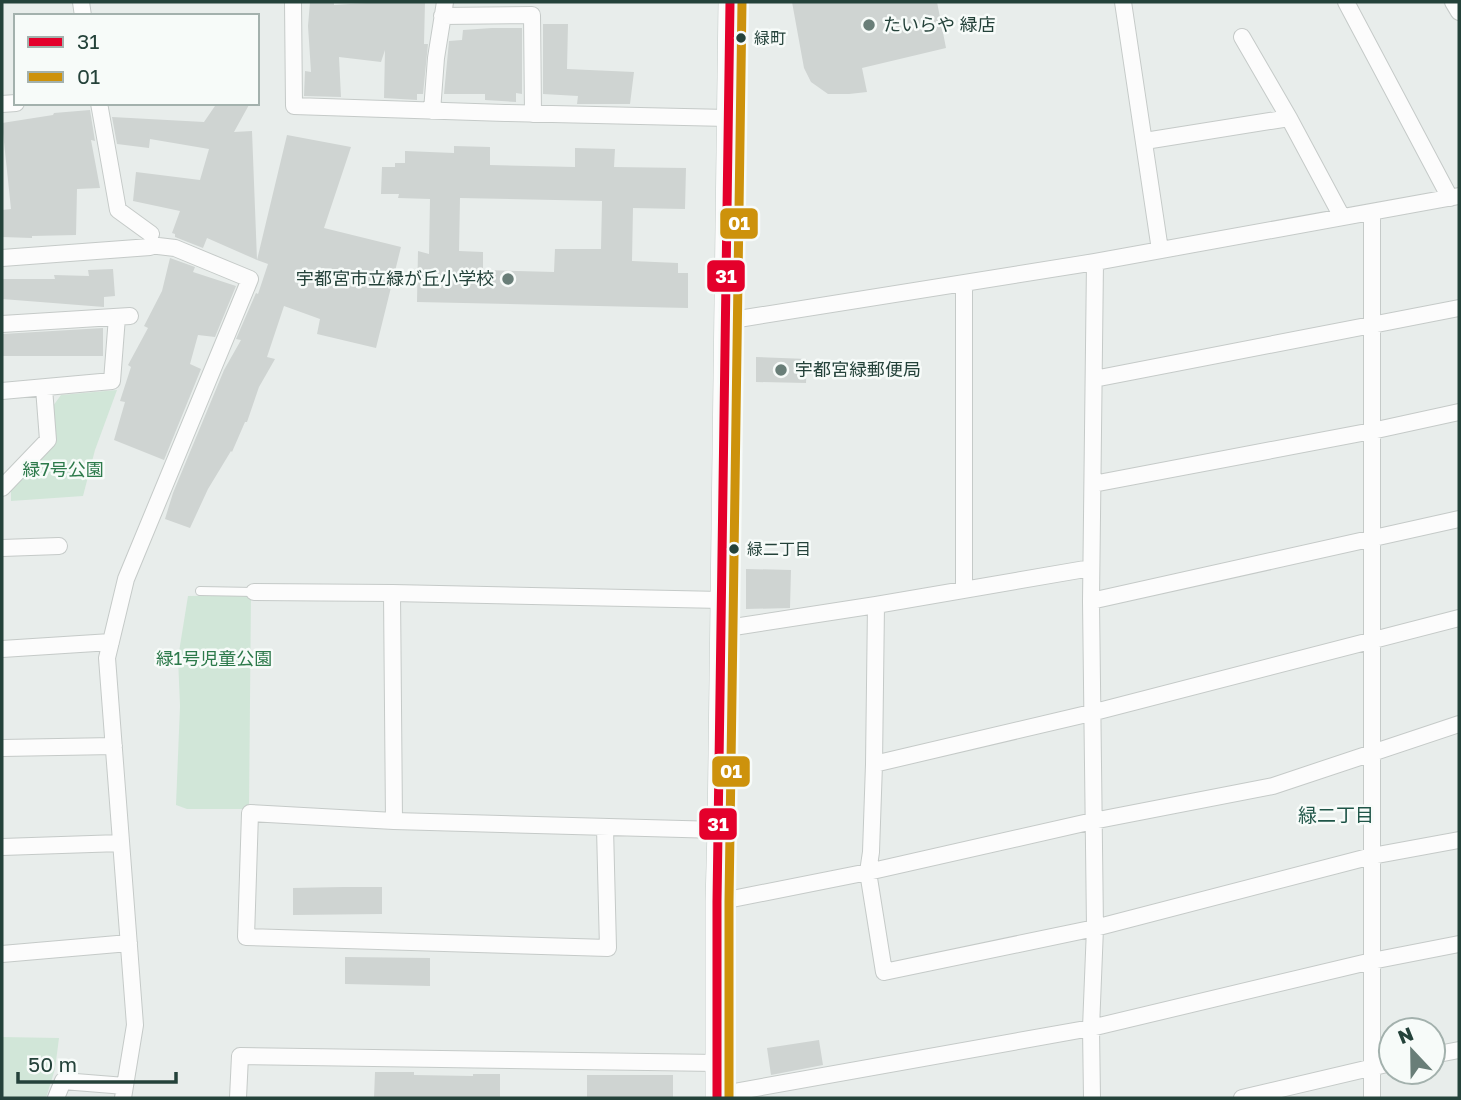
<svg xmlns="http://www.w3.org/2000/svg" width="1461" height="1100" font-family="'Golos Text','Noto Sans JP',sans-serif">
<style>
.green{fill:#d1e6d8}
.building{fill:#cfd4d2;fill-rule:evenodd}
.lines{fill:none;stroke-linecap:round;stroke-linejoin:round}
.lane-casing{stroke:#c5cac8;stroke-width:10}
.street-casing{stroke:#c5cac8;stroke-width:18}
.secondary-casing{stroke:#c3cbc8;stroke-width:24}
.lane{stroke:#fcfcfc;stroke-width:8}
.street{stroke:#fcfcfc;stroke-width:16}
.secondary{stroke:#fcfcfc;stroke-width:23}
.bus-1-casing{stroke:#f7fbf9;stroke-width:14}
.bus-2-casing{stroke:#f7fbf9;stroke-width:14}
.bus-1{stroke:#e4002b;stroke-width:9}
.bus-2{stroke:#cd920c;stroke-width:9}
.poi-dot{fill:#697e78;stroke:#f7fbf9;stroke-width:2.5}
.bus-dot{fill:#24423a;stroke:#f7fbf9;stroke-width:2.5}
.labels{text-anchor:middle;stroke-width:5;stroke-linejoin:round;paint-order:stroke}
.bus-label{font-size:16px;fill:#24423a;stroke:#f7fbf9;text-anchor:start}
.poi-label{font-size:18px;fill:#24423a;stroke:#f7fbf9;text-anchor:start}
.park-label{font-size:18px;fill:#2d7a4b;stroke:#f7fbf9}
.neighbourhood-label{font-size:19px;fill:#1f5548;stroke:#f7fbf9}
.line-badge{stroke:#f7fbf9;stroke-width:2.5}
.badge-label{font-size:19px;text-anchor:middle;font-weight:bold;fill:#fff}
</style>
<rect width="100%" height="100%" fill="#e8edeb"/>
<path class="green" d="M 117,390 L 95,450 L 83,496 L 11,501 L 11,488 L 54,441 L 53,406 L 61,395 Z
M 251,595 L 249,809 L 187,809 L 176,805 L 180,706 L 178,658 L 188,596 Z
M 2,1037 L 59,1038 L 55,1069 L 46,1098 L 2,1098 Z"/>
<path class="building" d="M 310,2 L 334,2 L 334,5 L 367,3 L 367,2 L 425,2 L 424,44 L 428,44 L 423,94 L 417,94 L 417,100 L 384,98 L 385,50 L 381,62 L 339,57 L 341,97 L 304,96 L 305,71 L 311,72 L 308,26 Z
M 792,2 L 937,2 L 946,48 L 862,68 L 867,92 L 849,94 L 828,94 L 811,82 L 804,68 Z
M 543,24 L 568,24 L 567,69 L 634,72 L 630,104 L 577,104 L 578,96 L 543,94 Z
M 492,28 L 522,28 L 522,94 L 516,93 L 516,102 L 485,100 L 485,94 L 444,94 L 449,41 L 462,40 L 463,30 Z
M 217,103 L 250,103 L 234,132 L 252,131 L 257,260 L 207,238 L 203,248 L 175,237 L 175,234 L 172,233 L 180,211 L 133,201 L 136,172 L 200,180 L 209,149 L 150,139 L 149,148 L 117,144 L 112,117 L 204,122 Z
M 90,110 L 95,141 L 91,140 L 100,188 L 77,189 L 76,235 L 32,236 L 32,238 L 2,237 L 2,210 L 11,209 L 2,123 L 53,115 L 54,113 Z
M 287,135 L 351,147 L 324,228 L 401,247 L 376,348 L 317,334 L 320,319 L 284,306 L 267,357 L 275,359 L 259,387 L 247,422 L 245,422 L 232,452 L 231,451 L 208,489 L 190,528 L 165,519 L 173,493 L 224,370 L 241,340 L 236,339 L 256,293 L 258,294 L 268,264 L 257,260 Z
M 454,146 L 490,147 L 490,165 L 575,167 L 575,148 L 615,149 L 614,167 L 686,168 L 685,209 L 633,208 L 632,261 L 678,263 L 678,273 L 688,273 L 688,308 L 417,302 L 418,251 L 429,254 L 430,199 L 398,198 L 399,194 L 381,194 L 382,167 L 395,167 L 395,163 L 405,163 L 405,151 L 454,153 ZM 460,198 L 602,201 L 601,249 L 555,249 L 554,272 L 483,270 L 483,252 L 459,251 Z
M 170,258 L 195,267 L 193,272 L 236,286 L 215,337 L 198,335 L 190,364 L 201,369 L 164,460 L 114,440 L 125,402 L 120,401 L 131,367 L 128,365 L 148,328 L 144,326 L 162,291 Z
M 113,269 L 115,296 L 104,297 L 104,307 L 2,299 L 2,279 L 55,279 L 54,275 L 89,276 L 88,270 Z
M 103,328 L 103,356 L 2,356 L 2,334 Z
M 756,357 L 807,359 L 806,383 L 756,382 Z
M 746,569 L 791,570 L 790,608 L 746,609 Z
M 343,887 L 382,887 L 382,914 L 293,915 L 293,888 Z
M 345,957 L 430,958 L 430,986 L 345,984 Z
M 819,1040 L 823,1065 L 771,1075 L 767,1048 Z
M 375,1072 L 414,1072 L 414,1075 L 473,1076 L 473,1074 L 500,1074 L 500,1098 L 374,1098 Z
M 587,1075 L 673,1075 L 673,1098 L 587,1098 Z"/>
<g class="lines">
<g class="lane-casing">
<path id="lane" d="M 200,591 L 254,592"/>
</g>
<g class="street-casing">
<path id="street" d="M 81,2 L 83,16
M 293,2 L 294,106 L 505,113 L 728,118
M 1123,2 L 1160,250
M 1346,2 L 1450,198
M 1453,2 L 1459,12
M 442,16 L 532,15 L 533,114
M 1242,37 L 1289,118 L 1342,217
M 99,103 L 118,210 L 151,234
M 2,104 L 16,103
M 432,111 L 436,58 L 445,2
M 1145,141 L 1289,118
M 1372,213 L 1372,1098
M 2,258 L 150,247
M 964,283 L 964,590
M 726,321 L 1095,262 L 1459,196
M 2,324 L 130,316
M 1094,379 L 1459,308
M 2,391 L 112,381 L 117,317
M 1093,484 L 1372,431 L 1459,412
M 2,488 L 48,440 L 44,388
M 2,548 L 59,546
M 254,592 L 392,593
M 1091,601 L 1459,519
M 876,605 L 874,764 L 871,852 L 868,872 L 884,972 L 1095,928 L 1372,856 L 1459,840
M 721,629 L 876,605 L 1091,568
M 2,649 L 111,642
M 2,748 L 114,746
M 874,764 L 1091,713 L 1459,618
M 394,821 L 392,593 L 722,600
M 605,828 L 608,948 L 246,937 L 250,813 L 394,821 L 719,830
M 2,847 L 121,843
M 717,902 L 868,872 L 1093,821 L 1273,786 L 1459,724
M 2,954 L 129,943
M 1433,1055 L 1459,1050
M 717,1095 L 1091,1028 L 1372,961 L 1459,944
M 56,1098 L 63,1081 L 125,1086
M 123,1098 L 135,1025 L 107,658 L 126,579 L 250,279 L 175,248 L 158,246
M 238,1098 L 240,1056 L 717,1063
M 1092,1098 L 1091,1028 L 1095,928 L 1091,601 L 1095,262
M 1242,1098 L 1391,1063"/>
</g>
<g class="secondary-casing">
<path id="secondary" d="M 717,1098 L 717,902 L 719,830 L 730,2"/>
</g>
<use href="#lane" class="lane"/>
<use href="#street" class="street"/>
<use href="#secondary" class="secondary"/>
<g class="bus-1-casing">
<path id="bus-1" d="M 717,1098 L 717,902 L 730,2"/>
</g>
<g class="bus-2-casing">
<path id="bus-2" d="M 729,1098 L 729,902 L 742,2"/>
</g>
<use href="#bus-1" class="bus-1"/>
<use href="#bus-2" class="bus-2"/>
</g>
<g class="poi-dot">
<circle cx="869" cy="25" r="7"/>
<circle cx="508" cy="279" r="7"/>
<circle cx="781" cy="370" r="7"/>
</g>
<g class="bus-dot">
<circle cx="741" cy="38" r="6"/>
<circle cx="734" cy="549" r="6"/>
</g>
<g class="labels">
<g class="bus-label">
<text x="754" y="44">緑町</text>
<text x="747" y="555">緑二丁目</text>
</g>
<g class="poi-label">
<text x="883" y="31">たいらや 緑店</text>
<text x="494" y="285" text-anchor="end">宇都宮市立緑が丘小学校</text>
<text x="795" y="376">宇都宮緑郵便局</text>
</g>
<g class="park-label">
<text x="63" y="476">緑7号公園</text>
<text x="214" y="665">緑1号児童公園</text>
</g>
<g class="neighbourhood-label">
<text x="1336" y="822">緑二丁目</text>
</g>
</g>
<g class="line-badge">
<rect x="719" y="207" width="40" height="33" rx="7" fill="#cd920c"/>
<rect x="706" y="259" width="40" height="34" rx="7" fill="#e4002b"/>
<rect x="711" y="755" width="40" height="33" rx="7" fill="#cd920c"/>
<rect x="698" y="807" width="40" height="34" rx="7" fill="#e4002b"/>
</g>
<g class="badge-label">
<text x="739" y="230">01</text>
<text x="726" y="283">31</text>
<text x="731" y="778">01</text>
<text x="718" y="831">31</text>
</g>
<rect width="1461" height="1100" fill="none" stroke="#24423a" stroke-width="7"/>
<rect x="14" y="14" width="245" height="91" fill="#f7fbf9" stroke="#a3b1ad" stroke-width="2"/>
<rect x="28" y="37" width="35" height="10" fill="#e4002b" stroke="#a3b1ad" stroke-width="2"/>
<text x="77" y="49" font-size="21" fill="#24423a">31</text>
<rect x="28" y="72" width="35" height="10" fill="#cd920c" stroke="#a3b1ad" stroke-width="2"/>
<text x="77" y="84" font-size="21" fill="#24423a">01</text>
<g transform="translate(1412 1051) rotate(338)"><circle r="33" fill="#f7fbf9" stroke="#a3b1ad" stroke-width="2"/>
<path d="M0-5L12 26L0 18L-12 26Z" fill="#697e78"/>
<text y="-10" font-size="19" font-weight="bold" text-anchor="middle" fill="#24423a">N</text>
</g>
<path d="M18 1072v10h158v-10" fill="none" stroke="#24423a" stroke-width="3.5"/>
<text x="28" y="1072" font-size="21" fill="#24423a" stroke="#f7fbf9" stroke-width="5" paint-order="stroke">50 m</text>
</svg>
